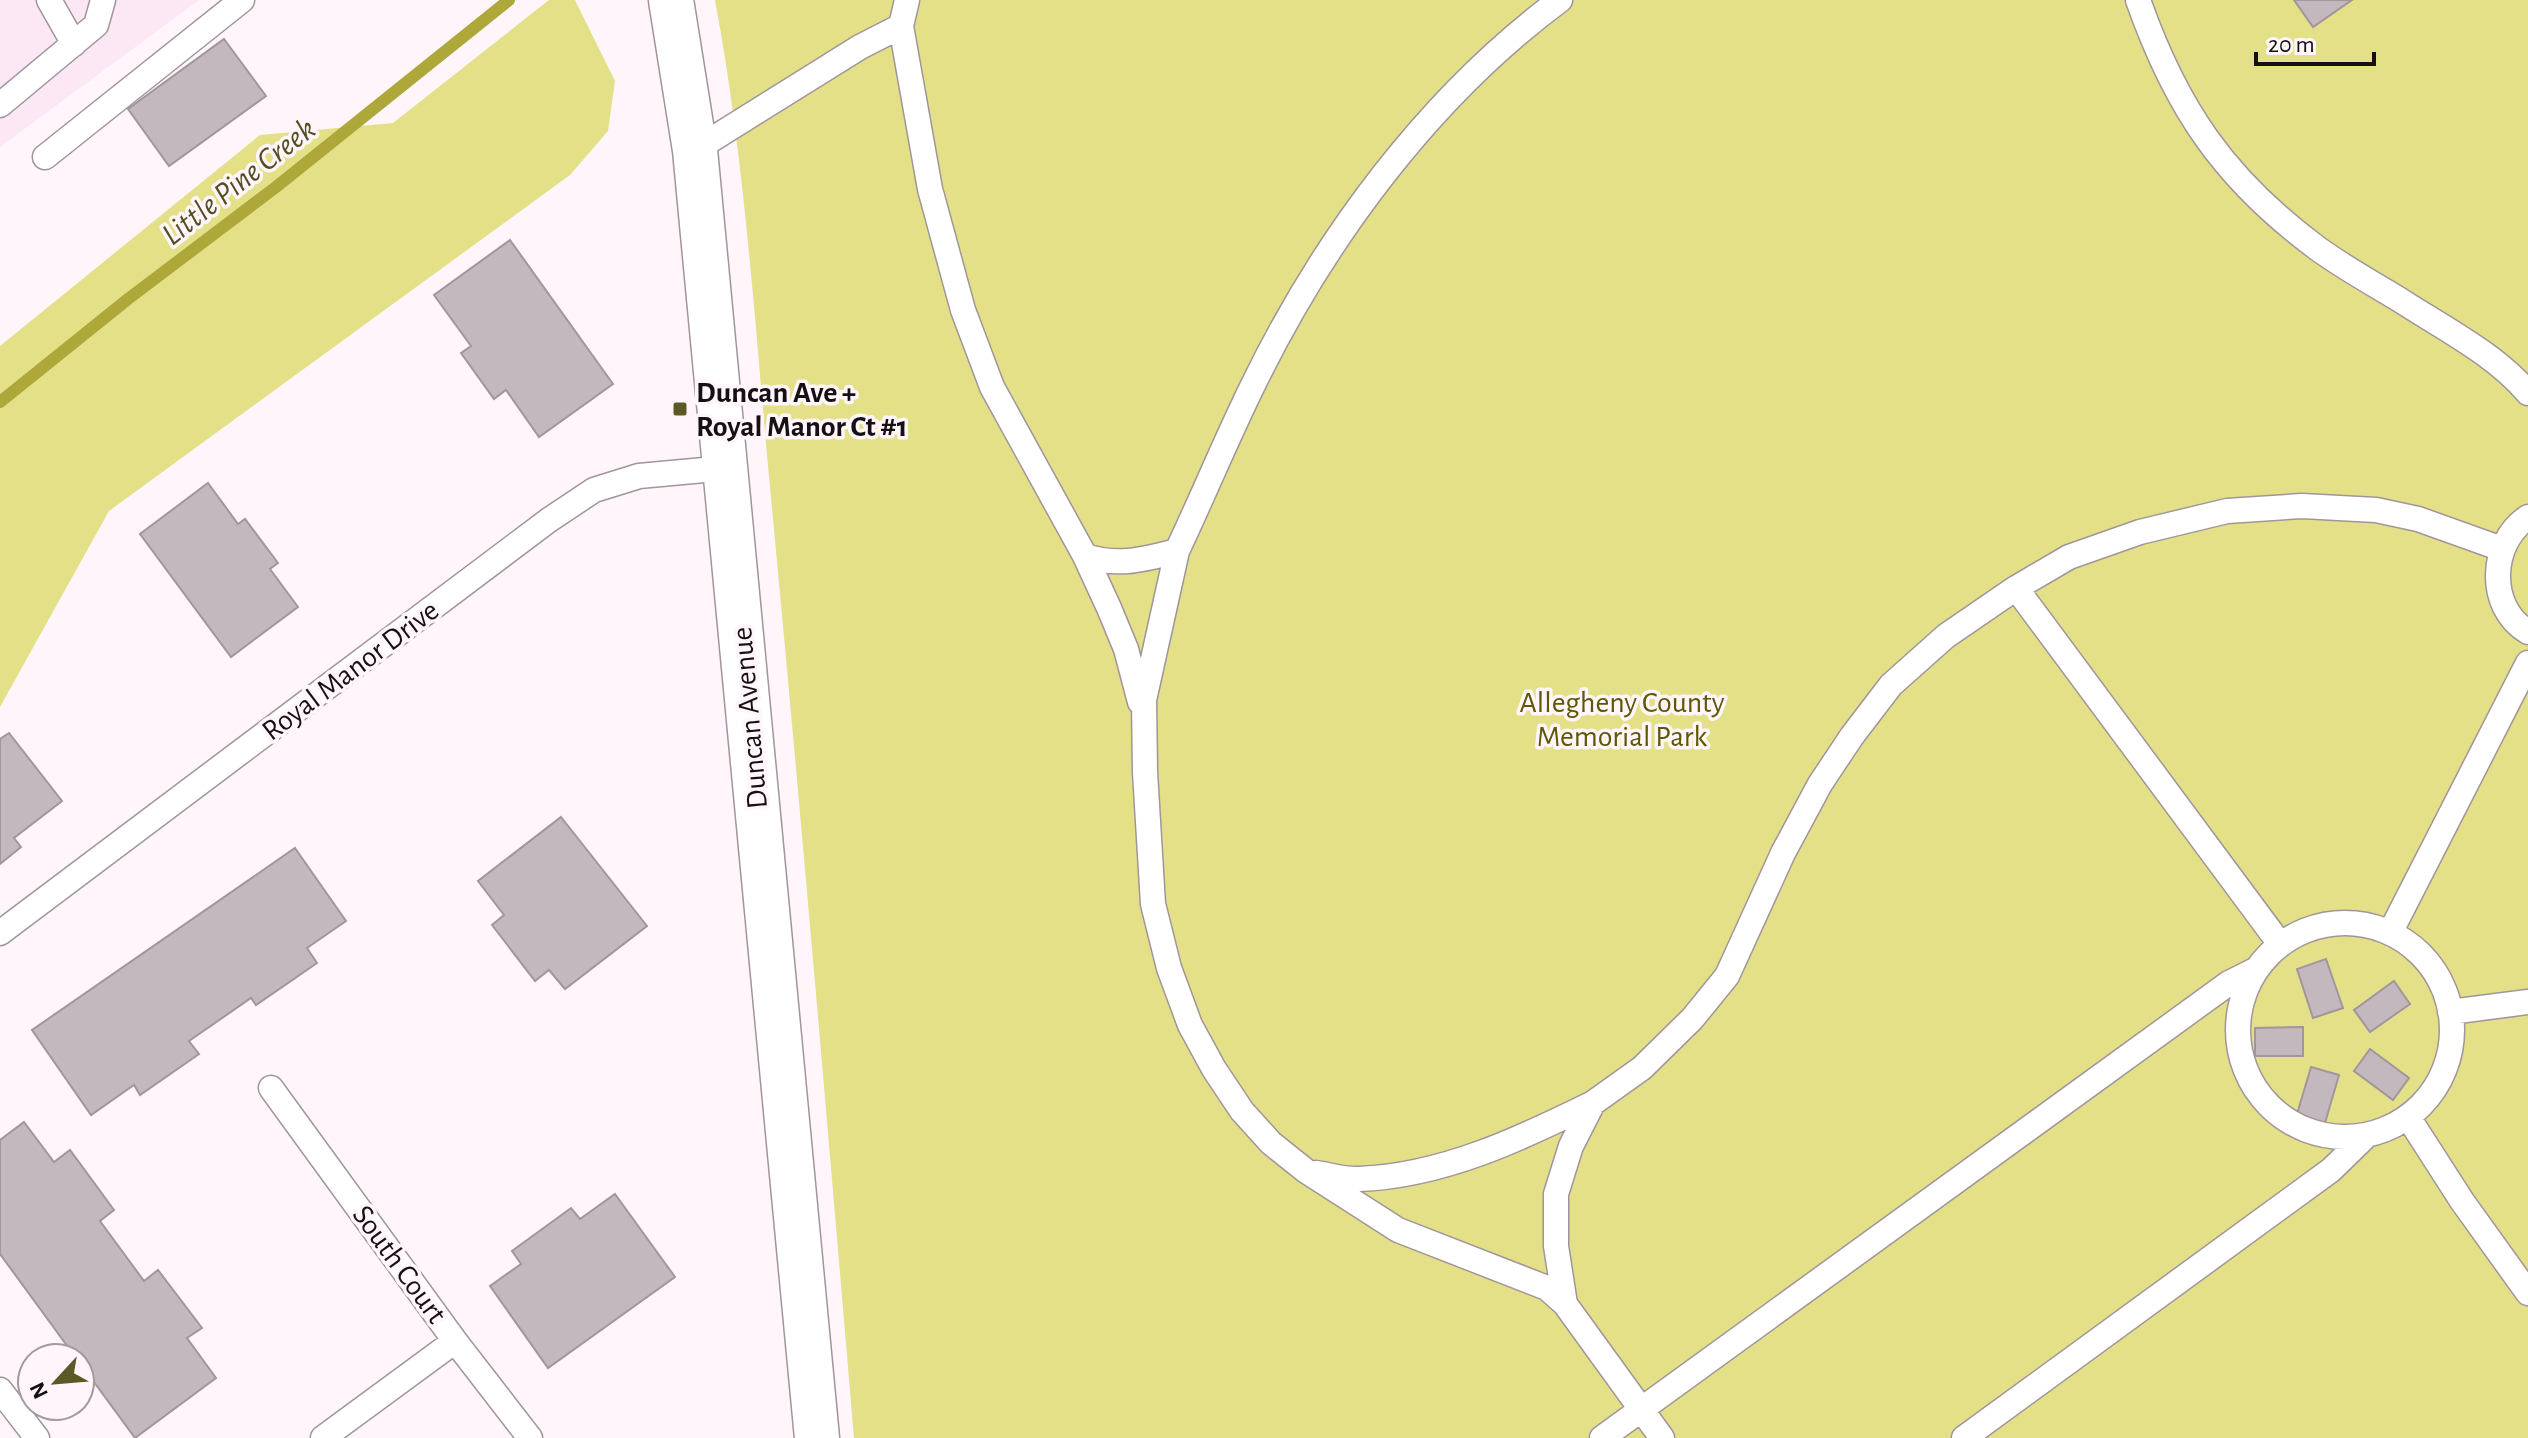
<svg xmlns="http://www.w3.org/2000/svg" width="2528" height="1438" font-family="'Alegreya Sans',sans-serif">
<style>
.built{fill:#fce8f4}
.green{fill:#e4e088}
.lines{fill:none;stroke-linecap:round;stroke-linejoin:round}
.stream{stroke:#aea83a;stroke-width:12}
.building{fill:#c4b8bf;stroke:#a1969c;stroke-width:2}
.service-casing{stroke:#a0959b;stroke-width:27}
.primary-casing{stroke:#a0959b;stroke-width:47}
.service{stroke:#fff;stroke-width:24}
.primary{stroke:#fff;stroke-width:44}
.poi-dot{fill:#5c5926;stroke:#fff5fb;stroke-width:3}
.labels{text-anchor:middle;stroke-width:7;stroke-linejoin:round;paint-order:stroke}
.poi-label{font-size:30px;font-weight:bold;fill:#151113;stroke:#fff5fb;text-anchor:start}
.street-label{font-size:30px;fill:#151113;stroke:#fff5fb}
.park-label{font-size:30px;fill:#5d5801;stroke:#fff5fb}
.water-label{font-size:32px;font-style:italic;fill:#514e22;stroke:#fff5fb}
</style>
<rect width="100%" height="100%" fill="#fff5fb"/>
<path class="built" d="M 0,0 L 199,0 L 0,147 Z"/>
<path class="green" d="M 549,0 L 575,0 L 615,81 L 608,131 L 570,175 L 109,511 L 0,707 L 0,346 L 260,135 L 393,123 Z
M 715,0 L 2528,0 L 2528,1438 L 854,1438 C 828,1132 802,825 773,519 C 756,347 747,171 715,0 Z"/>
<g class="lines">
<path class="stream" d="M 0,402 L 128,299 L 276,187 L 509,0"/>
</g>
<path class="building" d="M 2294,0 L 2352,0 L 2313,27 Z
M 224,39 L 266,96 L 169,166 L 128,109 Z
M 510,240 L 613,384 L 539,437 L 506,390 L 494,399 L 461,353 L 471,346 L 434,295 Z
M 208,483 L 238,524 L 245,519 L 278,563 L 270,569 L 298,607 L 231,657 L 140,534 Z
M 9,733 L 62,801 L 14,838 L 21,847 L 0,864 L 0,739 Z
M 561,817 L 647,926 L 565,989 L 549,970 L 535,981 L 492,925 L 504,915 L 478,881 Z
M 295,848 L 346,921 L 307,948 L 317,963 L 256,1005 L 251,998 L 189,1041 L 199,1054 L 140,1095 L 134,1085 L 91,1115 L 32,1030 Z
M 2326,959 L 2343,1008 L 2313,1018 L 2297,969 Z
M 2394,981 L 2410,1004 L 2370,1032 L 2354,1010 Z
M 2303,1027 L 2303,1056 L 2255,1056 L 2255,1028 Z
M 2370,1049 L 2409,1078 L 2393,1100 L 2354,1071 Z
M 2311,1067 L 2339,1075 L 2325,1123 L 2297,1114 Z
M 24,1122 L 54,1162 L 70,1150 L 114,1210 L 100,1221 L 144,1281 L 158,1270 L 202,1328 L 187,1338 L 216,1378 L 135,1438 L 80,1363 L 80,1358 L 76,1358 L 0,1254 L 0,1140 Z
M 615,1194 L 675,1277 L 548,1368 L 490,1286 L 521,1264 L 512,1251 L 571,1208 L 580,1219 Z"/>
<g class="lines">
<g class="service-casing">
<path id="service" d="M 49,0 L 74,44
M 907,0 L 901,26 L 930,189 L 963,310 L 992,387 L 1085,556 L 1109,608 L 1126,649 L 1140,702
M 1560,0 C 1429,97 1324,239 1253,385 C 1226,440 1203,496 1177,551 L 1144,700 L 1145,772 L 1153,904 L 1169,968 L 1190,1025 L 1214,1069 L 1242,1111 L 1271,1143 L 1306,1171 L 1398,1230 L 1547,1288 L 1565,1304 L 1662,1438
M 2138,0 C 2176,108 2224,179 2317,248 C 2343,267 2372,283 2400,300 C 2443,328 2495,354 2528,393
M 0,105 L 96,25 L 103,0
M 695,150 L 860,47 L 901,26
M 45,157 L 242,0
M 2528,517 C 2490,542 2486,607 2528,632
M 1085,556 C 1119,567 1144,559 1177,551
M 2016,588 L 2280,944
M2238 1030a107 107 0 1 1 214 0a107 107 0 1 1-214 0Z
M 0,933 L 549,520 L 594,490 L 639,476 L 726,468
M 2390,933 L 2528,663
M 2450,1012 L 2528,1002
M 271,1088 L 455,1341 L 530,1438
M 2408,1117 L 2462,1201 L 2528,1293
M 1316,1173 C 1330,1175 1345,1180 1359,1179 C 1442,1176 1520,1139 1593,1103
M 1565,1304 L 1556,1246 L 1556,1194 L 1571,1146 L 1593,1103 L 1642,1068 L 1692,1019 L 1727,976 L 1783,853 L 1820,784 L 1852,736 L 1891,685 L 1946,636 L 2016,588 L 2069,557 L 2140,532 L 2227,511 L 2302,506 L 2376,510 L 2418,519 L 2502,549
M 0,1390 L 37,1438
M 323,1438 L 455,1341
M 1602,1438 L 2229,983 L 2255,970
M 1964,1438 L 2331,1170 L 2366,1136"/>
</g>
<g class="primary-casing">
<path id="primary" d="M 671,0 L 695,150 L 817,1438"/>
</g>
<use href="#service" class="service"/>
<use href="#primary" class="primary"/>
</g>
<rect class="poi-dot" x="672" y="401" width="16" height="16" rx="4"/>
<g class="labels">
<g class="poi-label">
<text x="696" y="402">Duncan Ave +<tspan x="696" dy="34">Royal Manor Ct #1</tspan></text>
</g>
<g class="street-label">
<text transform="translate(350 670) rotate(-37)" y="10">Royal Manor Drive</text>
<text transform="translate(749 718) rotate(-95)" y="10">Duncan Avenue</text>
<text transform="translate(400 1264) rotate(54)" y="10">South Court</text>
</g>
<g class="park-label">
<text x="1622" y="712">Allegheny County<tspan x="1622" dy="34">Memorial Park</tspan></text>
</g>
<g class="water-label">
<text transform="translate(238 181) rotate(-38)" y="11">Little Pine Creek</text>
</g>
</g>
<g transform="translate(56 1382) rotate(244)"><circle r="38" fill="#fff5fb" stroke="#a19a9e" stroke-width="2"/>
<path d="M0-6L14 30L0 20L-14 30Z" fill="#5c5926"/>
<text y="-12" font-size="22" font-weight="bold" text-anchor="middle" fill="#151113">N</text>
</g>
<path d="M2256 52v12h118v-12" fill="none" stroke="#151113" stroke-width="4"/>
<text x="2268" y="52" font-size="24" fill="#151113" stroke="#fff5fb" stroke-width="6" paint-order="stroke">20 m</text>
</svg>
